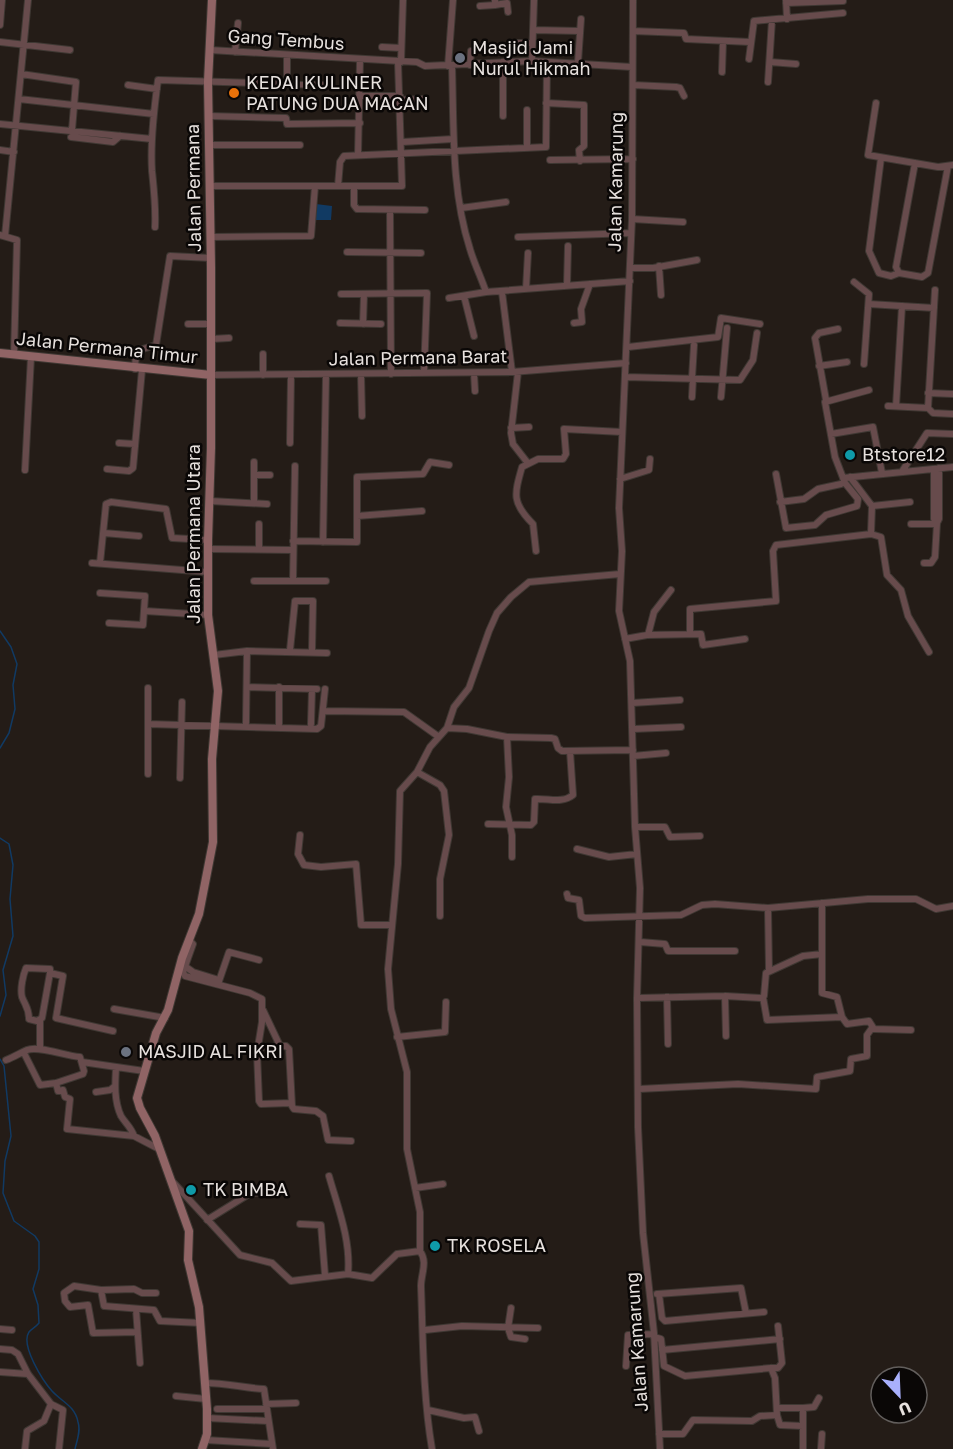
<svg xmlns="http://www.w3.org/2000/svg" width="953" height="1449" font-family="'Golos Text',sans-serif">
<style>
.water{fill:#113a63}
.lines{fill:none;stroke-linecap:round;stroke-linejoin:round}
.stream{stroke:#113a63;stroke-width:1.5}
.street-casing{stroke:#3f3833;stroke-width:8}
.secondary-casing{stroke:#3f3833;stroke-width:10}
.street{stroke:#674b4c;stroke-width:6}
.secondary{stroke:#906465;stroke-width:8}
.worship-dot{fill:#6b7280;stroke:#0a0706;stroke-width:2}
.food-dot{fill:#e8710a;stroke:#0a0706;stroke-width:2}
.culture-dot{fill:#0f9aa8;stroke:#0a0706;stroke-width:2}
.labels{text-anchor:middle;stroke-width:5;stroke-linejoin:round;paint-order:stroke}
.street-label{font-size:18px;fill:#e7e1de;stroke:#0a0706}
.poi-label{font-size:18px;fill:#e7e1de;stroke:#0a0706;text-anchor:start}
</style>
<rect width="100%" height="100%" fill="#241c17"/>
<path class="water" d="M 316,204 L 332,206 L 331,220 L 316,220 Z"/>
<g class="lines">
<path class="stream" d="M 0,631 L 11,647 L 17,664 L 13,685 L 15,709 L 9,733 L 0,748
M 0,838 L 9,844 L 13,865 L 10,899 L 13,936 L 3,970 L 6,995 L 0,1016
M 0,1059 L 4,1066 L 11,1136 L 5,1161 L 3,1193 L 14,1221 L 35,1236 L 39,1242 L 39,1269 L 33,1289 L 38,1305 L 39,1323 C 36,1327 31,1329 29,1332 C 20,1345 43,1381 52,1391 C 62,1402 75,1406 78,1422 C 81,1431 77,1440 75,1449"/>
<g class="street-casing">
<path id="street" d="M 495,0 L 495,5 L 507,3 L 508,12
M 633,0 L 632,219 L 619,508 L 622,551 L 619,611 L 630,661 L 635,827 L 640,888 L 637,998 L 638,1127 L 643,1233 L 654,1333 L 660,1449
M 786,0 L 787,19
M 786,3 L 843,1
M 480,6 L 495,5
M 0,25 L 2,0
M 533,30 L 580,31
M 633,31 L 684,33 L 686,39 L 750,42
M 0,42 L 70,50
M 514,43 L 532,43
M 382,47 L 401,48
M 210,50 L 417,62 L 425,66 L 532,61 L 632,67
M 235,52 L 238,23
M 287,55 L 287,85
M 749,59 L 754,21 L 843,13
M 532,61 L 534,0
M 401,62 L 403,0
M 578,62 L 581,19
M 770,62 L 796,64
M 470,65 L 471,51
M 448,66 L 453,0
M 452,66 C 454,126 451,190 470,249 C 474,263 481,277 486,292
M 722,72 L 723,41
M 21,74 L 76,82 L 72,130
M 768,82 L 772,20
M 128,85 L 157,89
M 633,85 L 676,87 L 680,88 L 684,96
M 361,96 L 400,96
M 19,99 L 154,114
M 400,100 L 422,99
M 546,103 L 584,105 L 584,146 L 579,150 L 580,161
M 876,103 L 868,155 L 938,167 L 953,165
M 527,110 L 527,148
M 209,116 L 286,118 L 287,124 L 360,123
M 503,116 L 503,62
M 0,124 L 152,139
M 71,137 L 113,142 L 120,136
M 402,142 L 453,139
M 210,145 L 300,145
M 0,150 L 14,152
M 358,155 L 360,60
M 881,158 L 869,251 L 879,273 L 891,276 L 899,273
M 550,160 L 633,159
M 915,163 L 896,267 L 899,273 L 922,277 L 928,273 L 948,166
M 210,186 L 402,186 L 398,62
M 338,186 L 340,162 L 344,156 L 546,147 L 547,62
M 354,186 L 354,205 L 357,209 L 425,210
M 461,208 L 506,202
M 390,210 L 391,374
M 632,219 L 683,222
M 155,227 C 156,207 154,190 152,171 C 150,141 154,109 158,80 L 322,85
M 0,235 L 17,240 L 14,355
M 5,236 L 28,0
M 211,237 L 311,236 L 315,186
M 518,237 L 631,233
M 347,252 L 421,253
M 659,266 L 661,295
M 630,268 L 653,268 L 697,260
M 854,282 L 869,294 L 864,364
M 567,285 L 568,246
M 526,289 L 528,253
M 935,290 L 928,408 L 933,413 L 953,414
M 502,292 L 512,372
M 341,294 L 427,293 L 424,373
M 464,296 L 474,336
M 449,298 L 486,292 L 630,281
M 869,304 L 934,308
M 340,323 L 381,324
M 574,323 L 582,322 L 581,309 L 590,284
M 188,324 L 211,324
M 363,324 L 364,294
M 211,339 L 229,338
M 628,347 L 718,337 L 721,318 L 760,324
M 819,366 L 847,362
M 135,369 L 136,351 L 156,345 L 170,256 L 211,258
M 518,372 L 511,433 L 513,444 L 527,462
M 474,373 L 475,391
M 361,374 L 362,416
M 211,375 L 512,372 L 626,363
M 263,375 L 263,354
M 625,377 L 740,380 L 753,360 L 757,333
M 692,378 L 694,345
M 928,393 L 953,394
M 692,397 L 693,378
M 721,397 L 727,328
M 826,400 L 815,338 L 819,333 L 838,329
M 888,406 L 928,408
M 896,406 L 902,306
M 511,428 L 529,427
M 831,434 L 873,427 L 882,473
M 119,443 L 135,444
M 290,443 L 291,375
M 107,469 L 129,471 L 133,468 L 142,370
M 934,469 L 934,519 L 937,523 L 939,519 L 939,468
M 25,470 L 31,357
M 903,470 L 927,433 L 953,434
M 776,474 L 786,528 L 815,525 L 826,515 L 857,506 L 858,499 L 845,483 L 835,457 L 825,402 L 869,390
M 254,475 L 270,475
M 850,477 L 872,506 L 871,534
M 843,478 L 953,467
M 620,479 L 649,470 L 650,459
M 210,501 L 267,504
M 780,502 L 804,499 L 818,489 L 841,484
M 254,503 L 254,462
M 872,506 L 910,502
M 357,516 L 422,511
M 911,524 L 937,524
M 104,533 L 139,536
M 293,541 L 357,542 L 357,477 L 423,474 L 430,462 L 449,465
M 323,542 L 326,374
M 208,549 L 293,550
M 259,549 L 259,524
M 536,551 L 533,524 C 512,503 514,495 522,467 L 538,459 L 563,459 L 566,454 L 564,429 L 622,432
M 92,563 L 208,572
M 100,563 L 106,504 L 111,502 L 166,509 L 172,538 L 208,540
M 924,563 L 931,563 L 935,557 L 937,523
M 254,581 L 326,581
M 293,581 L 295,466
M 100,593 L 145,596 L 143,625 L 109,623
M 145,611 L 208,615
M 690,634 L 690,609 L 776,601 L 773,551 L 776,545 L 871,534 L 881,537 L 887,575 L 901,590 L 908,616 L 929,652
M 648,635 L 654,612 L 671,590
M 625,639 L 647,635 L 701,634 L 703,645 L 745,639
M 290,650 L 295,601 L 313,601 L 312,651
M 214,655 L 247,651 L 327,653
M 247,687 L 317,689
M 632,703 L 680,700
M 324,711 L 404,712 L 439,737
M 246,723 L 247,651
M 148,724 L 317,729 L 321,726 L 325,689
M 279,724 L 279,687
M 311,724 L 312,689
M 447,728 L 467,729 L 507,737 L 551,738 L 555,739 L 558,748 L 562,751 L 633,750
M 633,729 L 681,727
M 507,737 L 509,777 L 506,807 L 512,835 L 512,857
M 633,756 L 666,753
M 417,772 L 440,785 L 444,791 L 449,835 L 440,879 L 440,916
M 148,774 L 148,688
M 180,778 L 182,702
M 488,824 L 531,825 L 534,822 L 535,799 C 548,798 562,804 573,795 L 570,751
M 635,827 L 665,827 L 670,837 L 700,836
M 300,835 L 298,854 L 304,865 L 321,867 L 356,864 L 361,925 L 391,925
M 577,849 L 609,857 L 637,854
M 567,894 L 568,898 L 579,900 L 581,916 L 585,918 L 681,915 L 702,905 L 715,904 L 768,908 L 868,899 L 916,899 L 936,909 L 953,906
M 822,903 L 822,993 L 837,997 L 842,1017 L 847,1024 L 869,1021 L 874,1029 L 911,1030
M 768,908 L 769,971
M 189,940 L 193,944 L 183,972 L 185,976 L 250,993 L 262,999 L 262,1022 L 257,1053 L 259,1101 L 261,1104 L 291,1103
M 640,942 L 665,944 L 668,951 L 735,951
M 186,967 L 193,972 L 219,980
M 50,973 L 42,1018 L 37,1021 L 29,1019 C 29,1008 25,1005 22,997 C 20,989 23,975 26,968 L 50,969 L 50,973 L 63,976 L 56,1018 L 113,1031
M 218,984 L 229,952 L 259,960
M 725,996 L 726,1036
M 667,997 L 668,1044
M 763,997 L 767,1020 L 842,1017
M 637,998 L 725,996 L 761,998 L 764,996 L 766,973 L 803,956 L 822,954
M 114,1009 L 165,1018
M 263,1010 L 280,1046
M 397,1037 L 445,1032 L 446,1002
M 40,1047 L 40,1020
M 259,1047 L 286,1046 L 289,1049 L 292,1106 L 294,1109 L 316,1111 L 323,1116 L 328,1140 L 351,1141
M 24,1053 L 40,1085 L 56,1083
M 6,1060 C 14,1057 20,1053 27,1050 C 38,1045 65,1056 80,1057 L 84,1071 L 83,1074 L 56,1083 L 58,1091 L 63,1090 L 65,1097 L 70,1099 L 67,1129 L 134,1136 L 159,1149
M 82,1062 L 144,1071
M 116,1068 C 115,1084 114,1101 121,1116 C 126,1124 131,1127 134,1136
M 639,1089 L 738,1084 L 816,1089 L 817,1077 L 850,1071 L 851,1059 L 867,1056 L 867,1035 L 872,1028
M 96,1092 L 110,1090 L 115,1086
M 329,1176 C 338,1208 351,1240 348,1274
M 172,1181 L 240,1255 L 272,1263 L 291,1281 L 348,1274 L 372,1278 L 397,1254 L 420,1251 C 428,1262 421,1274 421,1286 C 423,1340 423,1396 432,1449
M 415,1188 L 443,1184
M 207,1220 L 249,1194 L 263,1192
M 300,1224 L 321,1225 L 325,1275
M 420,1251 L 420,1212 L 407,1149 L 407,1072 L 391,1009 L 388,969 L 398,864 L 400,791 L 417,772 L 430,747 L 447,728 L 454,707 L 469,688 L 489,631 L 497,613 L 511,597 L 529,582 L 620,574
M 101,1290 L 104,1306 L 154,1310 L 160,1321 L 201,1323
M 657,1294 L 741,1288 L 746,1313
M 659,1294 L 662,1318 L 665,1321 L 764,1312
M 511,1308 L 508,1328 L 511,1337 L 525,1339
M 136,1309 L 140,1363
M 0,1329 L 12,1330
M 425,1330 L 462,1326 L 538,1328
M 137,1332 L 93,1333 L 88,1305 L 70,1307 L 65,1301 L 64,1293 L 74,1286 L 101,1290 L 134,1289 L 142,1293 L 156,1293
M 654,1337 L 661,1339 L 664,1366 L 685,1376 L 771,1368 L 778,1368 L 782,1363 L 778,1326
M 0,1349 L 12,1350 L 18,1354 L 28,1374 L 51,1404 L 63,1410 L 59,1449
M 662,1350 L 780,1339
M 626,1366 L 628,1335 L 654,1334
M 771,1368 L 775,1378 L 777,1415
M 0,1372 L 28,1374
M 205,1383 C 227,1383 243,1388 264,1389 L 273,1449
M 176,1396 L 206,1399
M 266,1404 L 296,1403
M 777,1408 L 803,1408
M 217,1409 L 267,1409
M 428,1410 L 464,1418 L 475,1417 L 479,1431
M 207,1418 L 268,1421
M 803,1426 L 803,1408 L 814,1407 L 819,1398
M 659,1434 L 683,1434 L 693,1420 L 752,1421 L 760,1416 L 777,1415 L 780,1425 L 803,1426 L 803,1449
M 206,1440 L 272,1444
M 25,1449 L 27,1431 L 44,1421 L 51,1404
M 821,1449 L 822,1434"/>
</g>
<g class="secondary-casing">
<path id="secondary" d="M 0,353 L 211,375
M 202,1449 L 207,1434 L 207,1409 L 199,1307 L 188,1260 L 189,1231 L 155,1136 L 140,1108 L 137,1098 L 156,1033 L 168,1010 L 182,958 L 199,914 L 213,842 L 212,759 L 218,691 L 208,615 L 208,540 L 211,448 L 211,267 L 208,82 L 212,0"/>
</g>
<use href="#street" class="street"/>
<use href="#secondary" class="secondary"/>
</g>
<g class="worship-dot">
<circle cx="460" cy="58" r="6"/>
<circle cx="126" cy="1052" r="6"/>
</g>
<circle class="food-dot" cx="234" cy="93" r="6"/>
<g class="culture-dot">
<circle cx="850" cy="455" r="6"/>
<circle cx="191" cy="1190" r="6"/>
<circle cx="435" cy="1246" r="6"/>
</g>
<g class="labels">
<g class="street-label">
<text transform="translate(286 40) rotate(4)" y="6">Gang Tembus</text>
<text transform="translate(616 182) rotate(-89)" y="6">Jalan Kamarung</text>
<text transform="translate(194 188) rotate(-91)" y="6">Jalan Permana</text>
<text transform="translate(107 348) rotate(6)" y="6">Jalan Permana Timur</text>
<text transform="translate(418 358) rotate(-1)" y="6">Jalan Permana Barat</text>
<text transform="translate(194 534) rotate(-90)" y="6">Jalan Permana Utara</text>
<text transform="translate(637 1342) rotate(-94)" y="6">Jalan Kamarung</text>
</g>
<g class="poi-label">
<text x="472" y="54">Masjid Jami<tspan x="472" dy="21">Nurul Hikmah</tspan></text>
<text x="246" y="89">KEDAI KULINER<tspan x="246" dy="21">PATUNG DUA MACAN</tspan></text>
<text x="862" y="461">Btstore12</text>
<text x="138" y="1058">MASJID AL FIKRI</text>
<text x="203" y="1196">TK BIMBA</text>
<text x="447" y="1252">TK ROSELA</text>
</g>
</g>
<g transform="translate(899 1395) rotate(157)"><circle r="28" fill="#0a0706" stroke="#625e5c" stroke-width="1.5"/>
<path d="M0-4.5L10 22L0 15L-10 22Z" fill="#a9b0fc"/>
<text y="-9" font-size="16" font-weight="bold" text-anchor="middle" fill="#e7e1de">U</text>
</g>
</svg>
